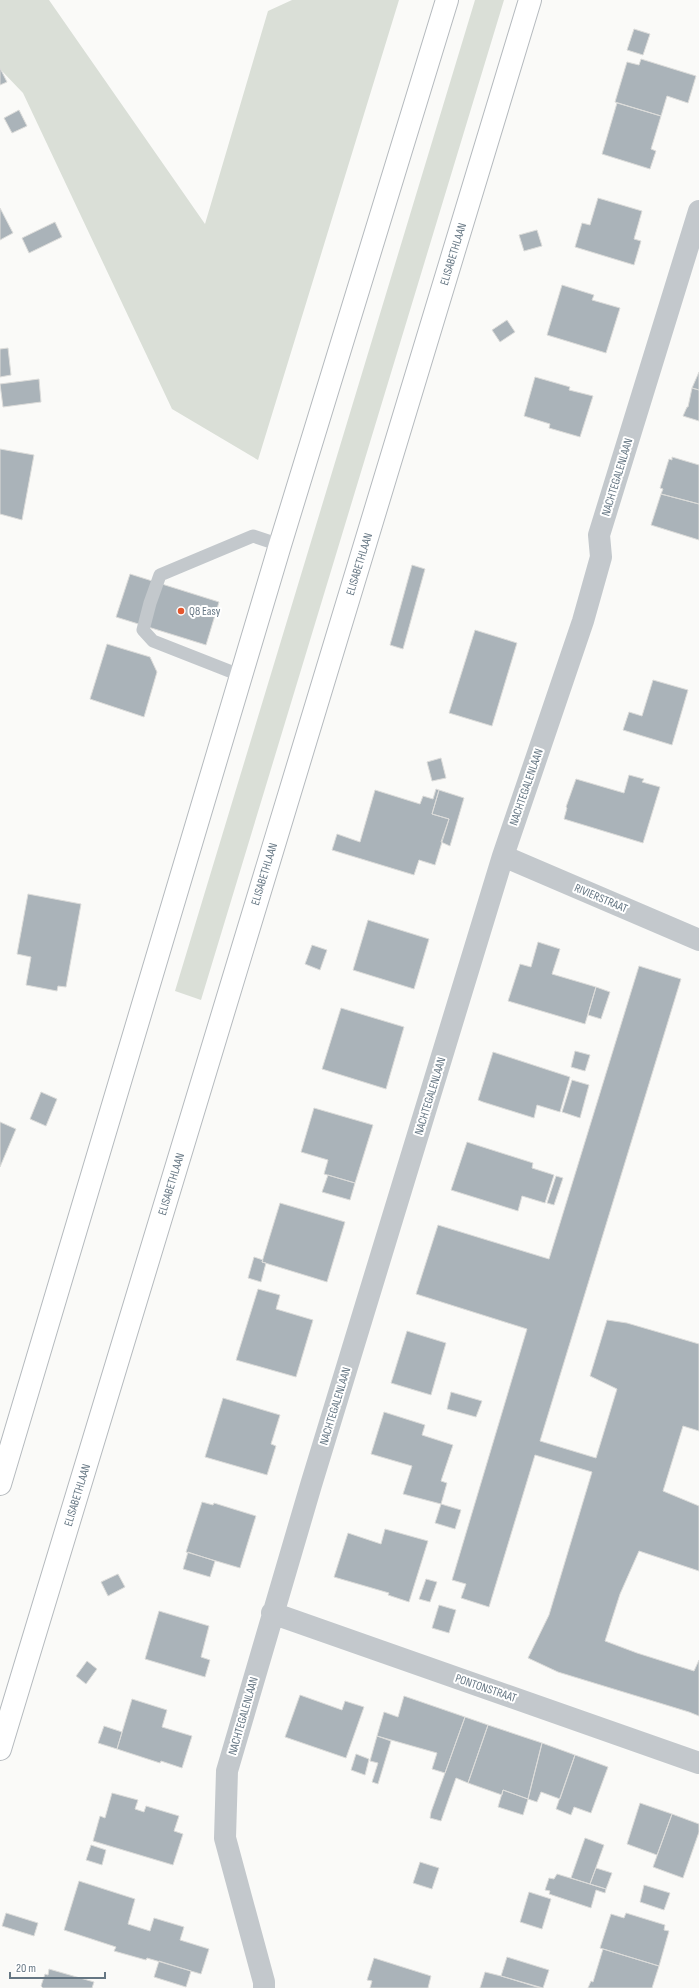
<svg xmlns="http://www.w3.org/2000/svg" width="699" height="1988" font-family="'Sofia Sans Condensed',sans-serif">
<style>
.green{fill:#dadfd7}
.building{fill:#aab3b9;stroke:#dcdcda}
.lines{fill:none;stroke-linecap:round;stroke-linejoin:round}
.primary-casing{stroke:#b5babe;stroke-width:24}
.service{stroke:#c3c8cc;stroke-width:13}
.minor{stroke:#c3c8cc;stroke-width:22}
.primary{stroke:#fff;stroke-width:22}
.poi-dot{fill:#e4572e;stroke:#fff;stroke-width:1.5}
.labels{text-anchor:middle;stroke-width:4;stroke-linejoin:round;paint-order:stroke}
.street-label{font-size:12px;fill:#657683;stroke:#fff}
.poi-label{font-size:12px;fill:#657683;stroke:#fff;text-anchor:start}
</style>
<rect width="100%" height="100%" fill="#fafaf8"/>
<path class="green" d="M 0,0 L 49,0 L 205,224 L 268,11 L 292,0 L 399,0 L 258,460 L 172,409 L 23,93 L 0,69 Z
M 475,0 L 504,0 L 201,1000 L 175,991 Z"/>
<path class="building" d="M 634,29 L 650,34 L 643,55 L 627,50 Z
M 641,59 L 696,76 L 688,103 L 667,96 L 661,116 L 615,102 L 627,62 L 639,65 Z
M 0,68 L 7,82 L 0,85 Z
M 617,103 L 661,116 L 651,149 L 656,151 L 650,169 L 602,154 Z
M 19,110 L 27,126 L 12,133 L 4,118 Z
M 598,198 L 642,211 L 634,239 L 641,241 L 634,265 L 575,247 L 582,223 L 590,225 Z
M 0,208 L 13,233 L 0,240 Z
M 55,222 L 62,237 L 29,253 L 22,238 Z
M 537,230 L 542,246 L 524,251 L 519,235 Z
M 562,285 L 594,295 L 592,300 L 620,308 L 606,353 L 547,335 Z
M 507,320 L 515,332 L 500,342 L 492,330 Z
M 8,348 L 11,375 L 0,377 L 0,349 Z
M 699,372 L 699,390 L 692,388 Z
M 535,377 L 570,387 L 569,390 L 593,396 L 580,437 L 549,428 L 550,424 L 524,416 Z
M 39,379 L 41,402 L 3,407 L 0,384 Z
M 692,388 L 699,390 L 699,421 L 683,416 L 687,407 L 688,407 Z
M 0,449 L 34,455 L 22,520 L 0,514 Z
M 672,457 L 699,465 L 699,504 L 661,494 L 663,489 L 660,488 L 669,459 L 672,460 Z
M 661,494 L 699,504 L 699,540 L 651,525 Z
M 412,565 L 425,569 L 403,649 L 390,645 Z
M 130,574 L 219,602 L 206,645 L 116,617 Z
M 475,630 L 517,643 L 492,726 L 449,713 Z
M 107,644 L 150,657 L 157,672 L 144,717 L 90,699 Z
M 653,680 L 688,690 L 672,745 L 623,730 L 629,712 L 642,716 Z
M 441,758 L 446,778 L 432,781 L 427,762 Z
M 629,775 L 644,779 L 642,782 L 660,787 L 643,843 L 564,819 L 567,808 L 566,807 L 576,779 L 624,793 Z
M 436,789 L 439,790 L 432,814 L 449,819 L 435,865 L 419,860 L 414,875 L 332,850 L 337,834 L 360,842 L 375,790 L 420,804 L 423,796 L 433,799 Z
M 439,790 L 464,798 L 450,846 L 441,842 L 449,819 L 432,814 Z
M 28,894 L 81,904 L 66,987 L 58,986 L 57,991 L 26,985 L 31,957 L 17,954 Z
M 368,920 L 429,939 L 414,989 L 353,970 Z
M 538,942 L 560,949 L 552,974 L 596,987 L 585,1024 L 508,1001 L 520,964 L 531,967 Z
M 312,945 L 327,950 L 320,970 L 305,964 Z
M 639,966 L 681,979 L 540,1441 L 596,1458 L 617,1389 L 590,1376 L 607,1320 L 627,1323 L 699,1344 L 699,1431 L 683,1426 L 663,1491 L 699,1506 L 699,1571 L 639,1551 L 620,1594 L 605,1641 L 637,1653 L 694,1671 L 699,1660 L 699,1716 L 689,1712 L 558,1672 L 528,1658 L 549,1615 L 592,1472 L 535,1455 L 489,1607 L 461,1598 L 466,1584 L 452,1580 L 527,1329 L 416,1294 L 438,1225 L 549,1259 Z
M 596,987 L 610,992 L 601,1019 L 588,1015 Z
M 341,1008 L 404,1027 L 386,1089 L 322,1069 Z
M 575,1051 L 590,1055 L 585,1071 L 571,1067 Z
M 493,1052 L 570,1077 L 560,1112 L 537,1105 L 534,1118 L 483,1102 L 478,1100 Z
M 572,1080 L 589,1085 L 580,1118 L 562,1112 Z
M 41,1092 L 57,1099 L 46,1126 L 30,1119 Z
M 314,1108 L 373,1125 L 355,1183 L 324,1174 L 328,1160 L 301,1152 Z
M 0,1122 L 16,1129 L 0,1167 Z
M 467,1142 L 533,1163 L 532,1168 L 554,1175 L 545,1203 L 522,1196 L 518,1211 L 451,1190 Z
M 328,1175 L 355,1183 L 350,1200 L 322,1192 Z
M 556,1176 L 563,1178 L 554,1205 L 547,1203 Z
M 280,1203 L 345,1222 L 327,1282 L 262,1262 Z
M 254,1257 L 263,1260 L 262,1262 L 266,1263 L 261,1282 L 248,1278 Z
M 258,1289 L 280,1295 L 276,1309 L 313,1320 L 296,1377 L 236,1360 Z
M 407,1331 L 446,1343 L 431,1395 L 391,1383 Z
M 451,1392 L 482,1401 L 476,1417 L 447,1409 Z
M 223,1398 L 280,1415 L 271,1444 L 276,1446 L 267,1475 L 205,1457 Z
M 384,1412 L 425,1425 L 422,1435 L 453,1445 L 441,1481 L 447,1483 L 441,1504 L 403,1494 L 412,1466 L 371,1454 Z
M 202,1502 L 213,1505 L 214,1503 L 256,1516 L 240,1568 L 186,1552 Z
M 441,1504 L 461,1510 L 455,1529 L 435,1523 Z
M 385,1529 L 428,1541 L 409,1602 L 388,1595 L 389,1593 L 334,1577 L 348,1533 L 381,1544 Z
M 188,1552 L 215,1561 L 210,1577 L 183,1569 Z
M 118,1574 L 125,1587 L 108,1596 L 101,1582 Z
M 426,1579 L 437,1582 L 430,1602 L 419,1599 Z
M 439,1605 L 456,1610 L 449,1633 L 432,1628 Z
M 159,1611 L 209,1626 L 201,1657 L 210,1660 L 205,1677 L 145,1659 Z
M 87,1661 L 97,1669 L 86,1684 L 76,1676 Z
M 300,1695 L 342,1710 L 345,1701 L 364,1707 L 346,1758 L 285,1737 Z
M 404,1696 L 465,1717 L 445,1773 L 432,1769 L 437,1753 L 377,1736 L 384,1712 L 398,1717 Z
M 132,1699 L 167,1710 L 162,1727 L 192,1736 L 182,1768 L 161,1761 L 160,1763 L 117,1749 Z
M 465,1717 L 488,1725 L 468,1783 L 456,1778 L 441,1821 L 430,1818 L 431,1812 Z
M 488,1725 L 542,1743 L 528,1799 L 503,1790 L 502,1795 L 468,1783 Z
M 104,1726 L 122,1732 L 117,1749 L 98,1743 Z
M 377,1736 L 391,1741 L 378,1784 L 372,1782 L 378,1763 L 370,1761 Z
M 542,1743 L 575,1755 L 560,1799 L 541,1792 L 537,1802 L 528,1799 Z
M 356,1754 L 369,1759 L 365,1775 L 351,1770 Z
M 575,1755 L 608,1767 L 591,1813 L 574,1807 L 571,1815 L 556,1809 Z
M 503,1790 L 528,1799 L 523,1815 L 498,1807 Z
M 112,1793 L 138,1800 L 135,1809 L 144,1812 L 146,1806 L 179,1816 L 174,1831 L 183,1834 L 173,1865 L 93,1841 L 100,1816 L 105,1818 Z
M 640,1803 L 672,1814 L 657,1855 L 627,1844 Z
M 672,1814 L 699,1824 L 699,1832 L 683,1878 L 653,1867 Z
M 585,1838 L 604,1845 L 590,1884 L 571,1878 Z
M 91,1845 L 106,1850 L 102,1865 L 86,1860 Z
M 420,1862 L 439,1868 L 432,1889 L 413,1883 Z
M 596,1868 L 612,1873 L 606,1889 L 590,1884 Z
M 557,1874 L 606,1889 L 605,1893 L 596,1890 L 591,1908 L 549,1894 L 550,1891 L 545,1890 L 549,1878 L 554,1879 Z
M 79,1881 L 135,1899 L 128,1924 L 150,1931 L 154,1918 L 184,1927 L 180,1940 L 209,1949 L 201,1974 L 147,1958 L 146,1960 L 114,1951 L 116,1947 L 64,1930 Z
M 644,1885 L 670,1893 L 664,1910 L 640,1902 Z
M 529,1892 L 551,1899 L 542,1929 L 520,1922 Z
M 6,1913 L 38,1923 L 34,1936 L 2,1926 Z
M 626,1913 L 665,1925 L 664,1930 L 669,1931 L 659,1966 L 600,1948 L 611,1914 L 624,1918 Z
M 603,1949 L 659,1966 L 652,1988 L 588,1988 L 591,1981 L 593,1982 Z
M 507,1957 L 549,1970 L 543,1988 L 501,1976 Z
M 374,1958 L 431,1976 L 428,1988 L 370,1988 L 372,1981 L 367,1980 Z
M 159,1961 L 191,1971 L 186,1987 L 154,1977 Z
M 49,1969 L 94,1982 L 92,1988 L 43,1988 L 41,1986 L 45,1974 L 48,1975 Z
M 485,1972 L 501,1976 L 540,1988 L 480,1988 Z"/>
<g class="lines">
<g class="primary-casing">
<path id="primary" d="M 0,1484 L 280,545 L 447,0
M 0,1749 L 530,0"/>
</g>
<path class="service" d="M 242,676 L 153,641 L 143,630 L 150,603 L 160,575 L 253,536 L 280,545"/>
<path class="minor" d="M 503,856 L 699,940
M 272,1613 L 699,1763
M 264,1988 L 264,1982 L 225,1838 L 227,1771 L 311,1485 L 503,856 L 583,621 L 601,557 L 599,535 L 699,211"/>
<use href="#primary" class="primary"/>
</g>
<circle class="poi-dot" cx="181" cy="611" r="4"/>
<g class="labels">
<g class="street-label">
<text transform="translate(453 254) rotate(-73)" y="4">ELISABETHLAAN</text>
<text transform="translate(617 477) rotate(-73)" y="4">NACHTEGALENLAAN</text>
<text transform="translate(359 564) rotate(-73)" y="4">ELISABETHLAAN</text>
<text transform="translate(526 787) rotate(-71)" y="4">NACHTEGALENLAAN</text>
<text transform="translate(264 874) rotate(-73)" y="4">ELISABETHLAAN</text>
<text transform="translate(601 898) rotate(23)" y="4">RIVIERSTRAAT</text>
<text transform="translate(430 1096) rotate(-73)" y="4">NACHTEGALENLAAN</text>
<text transform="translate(171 1184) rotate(-73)" y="4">ELISABETHLAAN</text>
<text transform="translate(335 1406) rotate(-73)" y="4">NACHTEGALENLAAN</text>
<text transform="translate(77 1495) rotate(-73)" y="4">ELISABETHLAAN</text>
<text transform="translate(486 1688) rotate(19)" y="4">PONTONSTRAAT</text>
<text transform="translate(243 1716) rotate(-74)" y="4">NACHTEGALENLAAN</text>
</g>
<g class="poi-label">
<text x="189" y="615">Q8 Easy</text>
</g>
</g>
<path d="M10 1972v6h95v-6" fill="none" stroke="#657683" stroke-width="2"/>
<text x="16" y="1972" font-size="12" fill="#657683" stroke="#ffffff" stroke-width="3" paint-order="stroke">20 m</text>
</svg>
